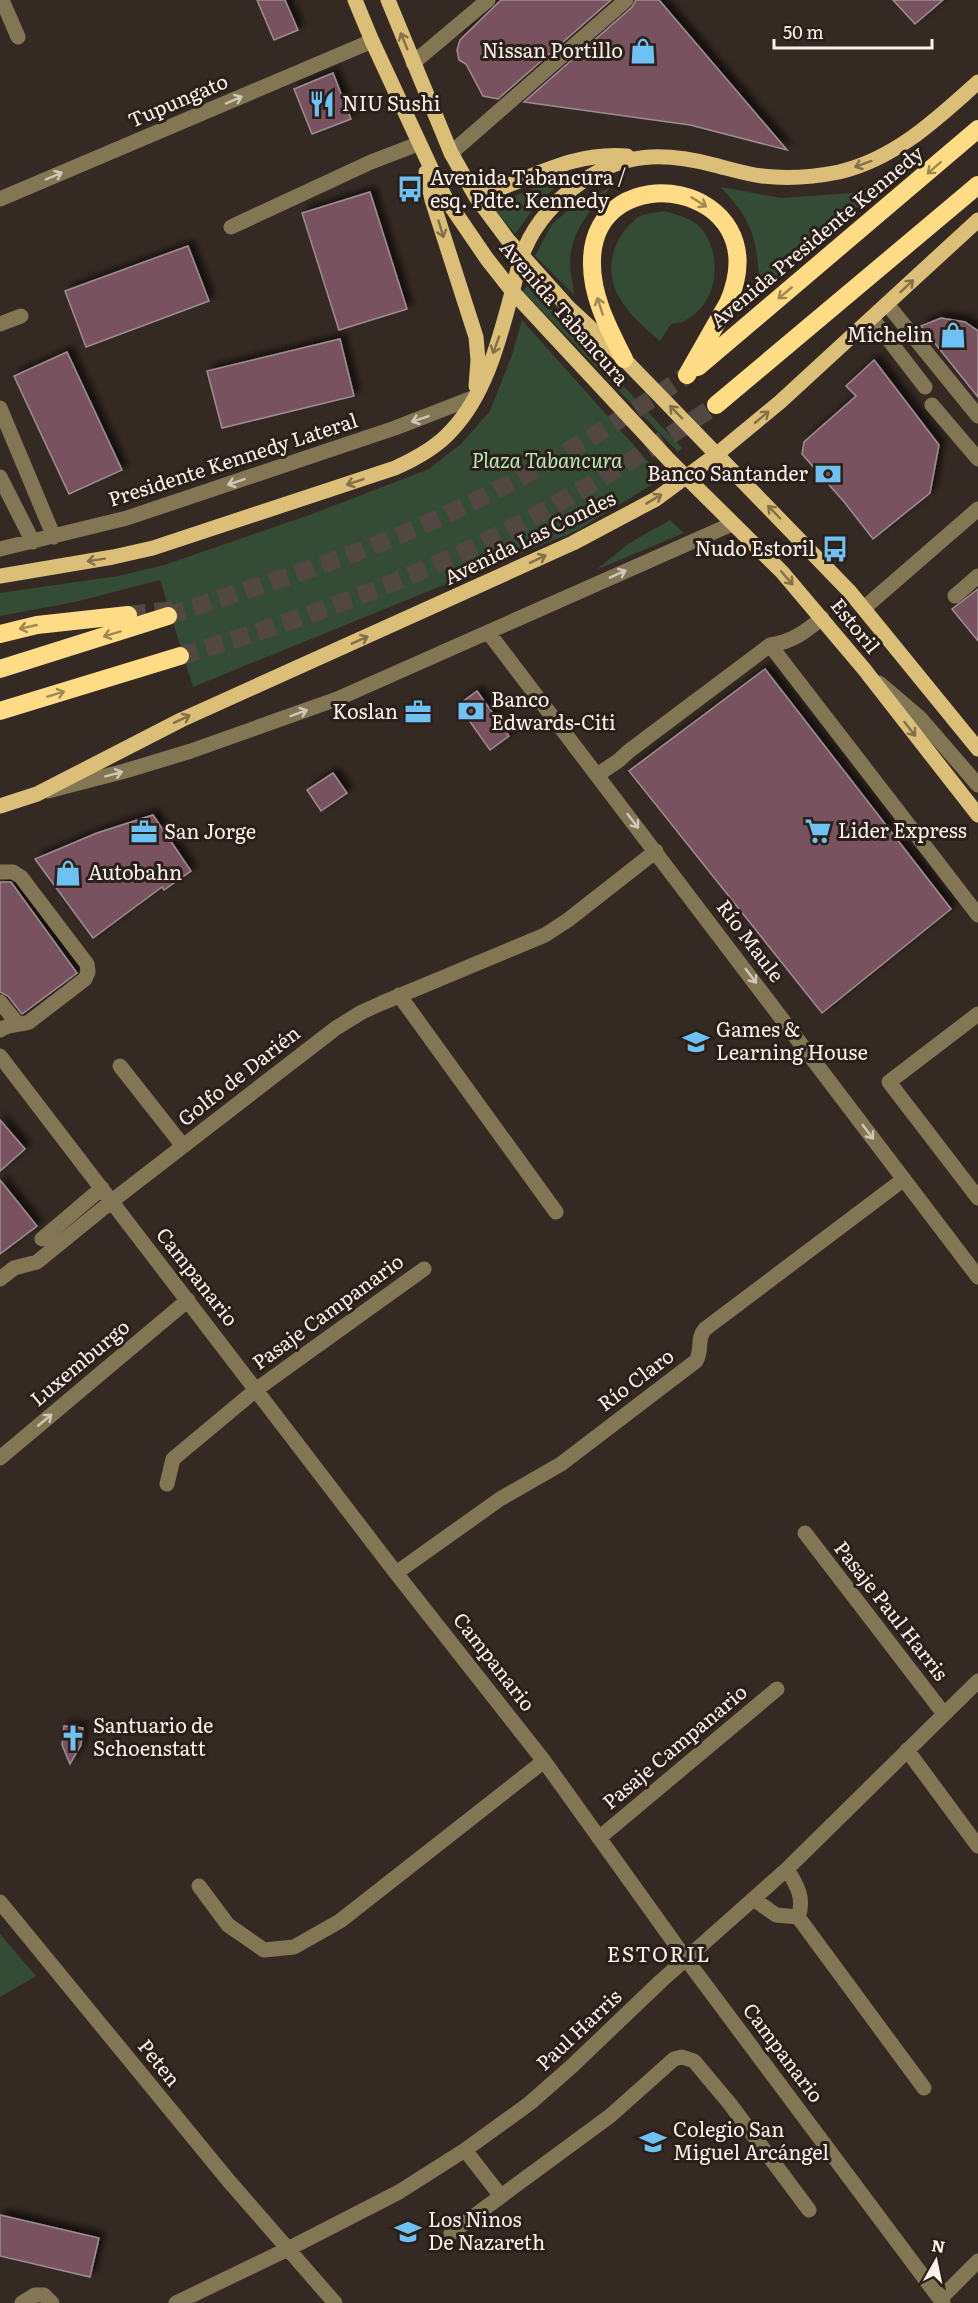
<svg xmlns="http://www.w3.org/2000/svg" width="978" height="2303" font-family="Literata,serif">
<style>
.green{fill:#344c35}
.building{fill:#78525e;stroke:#9e8d92;stroke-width:1.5;filter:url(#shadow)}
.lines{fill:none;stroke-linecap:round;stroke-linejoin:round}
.highway-tunnel{stroke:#534741;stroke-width:18;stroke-dasharray:18 9;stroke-linecap:butt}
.minor{stroke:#837654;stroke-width:15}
.major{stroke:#dbbf78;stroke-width:15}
.highway{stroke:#fedc85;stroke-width:18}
.oneway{stroke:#836f48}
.oneway2{stroke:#d1c7b8}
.oneway3{stroke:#9f8754}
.labels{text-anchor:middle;stroke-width:6;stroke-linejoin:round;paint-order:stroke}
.poi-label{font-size:20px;fill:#fbf2ee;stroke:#2b1f19;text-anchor:start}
.street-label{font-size:20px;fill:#fbf2ee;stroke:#2b1f19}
.park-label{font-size:20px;font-style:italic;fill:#b9eaba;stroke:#2b1f19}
.neighbourhood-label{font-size:21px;letter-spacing:1.5px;fill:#fbf2ee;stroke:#2b1f19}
</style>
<defs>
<filter id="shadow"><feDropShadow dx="5.5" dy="-5.5" stdDeviation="3" flood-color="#0009"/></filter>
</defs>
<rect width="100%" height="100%" fill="#352923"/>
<path class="green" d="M 889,179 L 769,284 L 759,279 C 757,235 750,219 721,187 L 782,198 L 852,193 Z
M 560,182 L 531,212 L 515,234 L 492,206 L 545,183 Z
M 610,188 C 591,209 571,231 570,262 C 570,272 573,284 574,295 L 535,256 L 552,224 L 579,201 Z
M 664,211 C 678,215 696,219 704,232 C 723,261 717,305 684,321 C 681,323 675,323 671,324 L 660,341 C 645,328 629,315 619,297 C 603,269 613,237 637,218 C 644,213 656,213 664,211 Z
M 528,285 L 682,448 L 678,452 L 523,291 Z
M 522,320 L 663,478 L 576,531 L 193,687 L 160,580 L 75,602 L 0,616 L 0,593 L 118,576 L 164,565 L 312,514 L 429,469 L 461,444 L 490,411 L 512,355 Z
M 670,520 L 684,533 L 596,570 L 628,544 Z
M 0,1934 L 36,1976 L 0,1997 Z"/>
<path class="building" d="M 257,0 L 285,0 L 298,30 L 274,40 Z
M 501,0 L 611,0 L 498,99 L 483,96 L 466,64 L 459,60 L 457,50 L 460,40 Z
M 636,0 L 659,0 L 787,150 L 690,125 L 524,102 L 632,7 Z
M 893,0 L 943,0 L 915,24 Z
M 333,73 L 351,119 L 312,134 L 294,89 Z
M 370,192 L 407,309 L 339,330 L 302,213 Z
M 188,246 L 209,301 L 86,347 L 65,291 Z
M 941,318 L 965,322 L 978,331 L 978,397 L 921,326 Z
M 340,339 L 354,396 L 222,428 L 207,371 Z
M 67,352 L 122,470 L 69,494 L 14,376 Z
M 874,360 L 939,445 L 930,493 L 873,539 L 845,503 L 802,454 L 804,442 L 856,396 L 846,386 Z
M 978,589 L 978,641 L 952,609 Z
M 765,669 L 951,909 L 822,1013 L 629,771 Z
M 477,691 L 509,736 L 490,750 L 458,705 Z
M 333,773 L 347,793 L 321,811 L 307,790 Z
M 153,815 L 191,871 L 164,890 L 162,887 L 93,938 L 35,859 L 97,833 Z
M 0,882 L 11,882 L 77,973 L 22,1014 L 8,996 L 0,992 Z
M 0,1120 L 25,1149 L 0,1171 Z
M 0,1180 L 37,1226 L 0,1254 Z
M 64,1726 L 83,1728 L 81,1745 L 70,1764 L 62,1745 Z
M 0,2215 L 99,2238 L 90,2277 L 0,2256 Z"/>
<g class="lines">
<path class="highway-tunnel" d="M 128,615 L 173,610
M 168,616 C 243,590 321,568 395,537 C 497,495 593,440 684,377
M 180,656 C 275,628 367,596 457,555 C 548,513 633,461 716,405"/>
<path class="minor" d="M 2,0 L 18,37
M 413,63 L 488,0
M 451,153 L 626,0
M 0,199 L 372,41
M 231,227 L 371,162 L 418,144
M 887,304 L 978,416
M 872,318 L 925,387
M 0,324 L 21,316
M 932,405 L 978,459
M 0,408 L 54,537
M 0,477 L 33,542
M 0,549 L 127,518 L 395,428 L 475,397
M 955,596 L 978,576
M 864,608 L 978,509
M 488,632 L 978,1277
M 770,645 C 792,642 805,632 822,618
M 879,683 L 920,718 L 978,785
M 597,775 L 618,761 L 629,751 L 770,645 L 978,915
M 48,791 L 125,771 L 191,751 L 337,699 L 732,524
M 0,872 L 13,872 L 21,877 L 87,964 L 88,972 L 85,979 L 29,1022 C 18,1026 10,1023 0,1030
M 399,995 L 556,1212
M 0,1002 L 18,1024
M 978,1014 L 889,1082 L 978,1198
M 0,1056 L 396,1573 L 544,1761 L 686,1959 L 943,2303
M 120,1066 L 183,1146
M 42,1239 L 102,1188
M 0,1279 L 14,1268 L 37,1262 L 112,1201 L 336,1028 L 362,1012 L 382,1003 L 545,935 L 568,920 L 656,851
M 0,1458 L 188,1300
M 167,1484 L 173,1459 L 257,1389 L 424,1269
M 805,1533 L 944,1714
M 396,1573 L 500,1499 L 561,1464 L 696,1361 C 703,1350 696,1339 705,1329 L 904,1179
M 907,1750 L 978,1846
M 599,1838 L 777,1689
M 199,1886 L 228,1925 L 264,1950 L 294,1947 L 340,1921 L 544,1761
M 755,1900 L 776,1915 L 798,1917 C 805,1899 797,1885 787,1869
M 0,1902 L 228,2180 L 335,2303
M 798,1917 L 924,2088
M 465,2150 L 500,2195
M 451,2233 L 610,2116 L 674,2059 L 682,2057 L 694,2061 L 730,2104 L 809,2210
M 940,2299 L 978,2261
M 22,2303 L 35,2295 L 44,2295 L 52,2303
M 176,2303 L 288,2249 L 399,2192 L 465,2150 L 530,2103 L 572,2066 L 661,1981 L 787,1869 L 978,1681"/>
<path class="major" d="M 355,0 L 372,41 L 437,181 L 446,199 L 487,259 L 513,292 L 669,460 L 782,572 L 864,669 L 978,815
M 388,0 L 451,153 L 476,197 L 508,240 L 568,307 L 624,359 L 850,592 L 978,749
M 426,172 L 432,200 L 476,337 L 478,360 L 476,386
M 476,197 C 527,181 572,151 627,156
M 0,576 L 113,557 L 153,548 L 395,468 C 415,459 436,448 451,431 C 485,396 499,341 511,296 C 516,280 518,263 525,248 C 536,222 557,199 580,183 C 623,152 664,152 714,165 C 730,169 746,174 762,176 C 787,179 814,177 839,172 C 895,159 937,119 978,82
M 0,806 L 37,794 L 181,720 L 573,543 L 656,499 L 717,454 L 780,402 L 978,220"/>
<path class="highway" d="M 624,359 C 609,329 591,296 592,261 C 593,152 781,181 728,303 L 687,375
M 698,367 L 978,129
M 716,405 L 978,185
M 0,634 L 37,625 L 128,615
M 0,669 L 168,616
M 0,711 L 180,656"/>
</g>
<defs><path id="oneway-shaft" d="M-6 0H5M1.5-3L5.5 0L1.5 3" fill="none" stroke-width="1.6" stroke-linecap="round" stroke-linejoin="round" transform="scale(1.5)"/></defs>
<g class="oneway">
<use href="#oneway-shaft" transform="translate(404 41) rotate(-112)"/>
<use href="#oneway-shaft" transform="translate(863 164) rotate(160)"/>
<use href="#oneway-shaft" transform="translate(441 229) rotate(73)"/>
<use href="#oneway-shaft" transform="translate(907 286) rotate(-43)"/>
<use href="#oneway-shaft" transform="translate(496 345) rotate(110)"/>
<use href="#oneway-shaft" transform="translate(676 412) rotate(-134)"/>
<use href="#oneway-shaft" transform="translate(762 417) rotate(-40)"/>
<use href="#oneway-shaft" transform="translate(355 482) rotate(161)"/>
<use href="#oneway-shaft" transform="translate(654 499) rotate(-31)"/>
<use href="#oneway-shaft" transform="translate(774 512) rotate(-134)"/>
<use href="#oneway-shaft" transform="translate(538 559) rotate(-25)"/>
<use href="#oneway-shaft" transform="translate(96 560) rotate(171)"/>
<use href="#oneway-shaft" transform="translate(787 578) rotate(49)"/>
<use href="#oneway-shaft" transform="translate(360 640) rotate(-24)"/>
<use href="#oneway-shaft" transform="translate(182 719) rotate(-25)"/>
<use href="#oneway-shaft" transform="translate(910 729) rotate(52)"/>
</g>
<g class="oneway2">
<use href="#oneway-shaft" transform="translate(234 100) rotate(-23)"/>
<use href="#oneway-shaft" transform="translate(54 176) rotate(-23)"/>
<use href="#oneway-shaft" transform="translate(420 419) rotate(161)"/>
<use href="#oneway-shaft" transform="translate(236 482) rotate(161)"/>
<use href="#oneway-shaft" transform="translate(618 574) rotate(-24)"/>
<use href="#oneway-shaft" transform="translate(299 713) rotate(-20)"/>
<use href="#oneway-shaft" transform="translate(114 774) rotate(-15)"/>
<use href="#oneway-shaft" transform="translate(633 821) rotate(52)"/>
<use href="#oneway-shaft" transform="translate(751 976) rotate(53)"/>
<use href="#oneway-shaft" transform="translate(868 1132) rotate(53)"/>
<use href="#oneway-shaft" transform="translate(45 1420) rotate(-40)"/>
</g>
<g class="oneway3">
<use href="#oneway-shaft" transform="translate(934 168) rotate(139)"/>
<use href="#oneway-shaft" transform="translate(699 202) rotate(32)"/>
<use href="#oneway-shaft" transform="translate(785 293) rotate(140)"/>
<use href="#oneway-shaft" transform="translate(600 306) rotate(-108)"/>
<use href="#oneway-shaft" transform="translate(28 627) rotate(167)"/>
<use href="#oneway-shaft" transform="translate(112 634) rotate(163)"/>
<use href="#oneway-shaft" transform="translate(56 694) rotate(-17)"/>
</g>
<defs>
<g id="shop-bare" transform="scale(2.07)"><path d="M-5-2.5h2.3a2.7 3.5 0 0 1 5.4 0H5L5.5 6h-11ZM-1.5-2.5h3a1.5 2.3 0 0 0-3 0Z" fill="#6dc2f3" stroke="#2b1f19" stroke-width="2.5" paint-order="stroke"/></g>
<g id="restaurant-bare" transform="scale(2.07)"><path d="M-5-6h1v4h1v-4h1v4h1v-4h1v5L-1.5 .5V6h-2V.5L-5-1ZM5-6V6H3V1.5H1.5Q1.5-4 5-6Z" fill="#6dc2f3" stroke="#2b1f19" stroke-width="2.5" paint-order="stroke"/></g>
<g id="bus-bare" transform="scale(2.07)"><path d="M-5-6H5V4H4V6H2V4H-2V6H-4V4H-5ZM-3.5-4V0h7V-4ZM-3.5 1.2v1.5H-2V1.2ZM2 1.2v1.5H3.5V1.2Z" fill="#6dc2f3" stroke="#2b1f19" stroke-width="2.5" paint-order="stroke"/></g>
<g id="bank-bare" transform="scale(2.07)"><path d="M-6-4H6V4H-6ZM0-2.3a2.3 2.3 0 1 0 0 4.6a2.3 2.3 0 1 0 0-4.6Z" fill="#6dc2f3" stroke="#2b1f19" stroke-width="2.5" paint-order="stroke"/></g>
<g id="office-bare" transform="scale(2.07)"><path d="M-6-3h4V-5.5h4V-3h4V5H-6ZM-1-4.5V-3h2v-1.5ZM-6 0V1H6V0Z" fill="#6dc2f3" stroke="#2b1f19" stroke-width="2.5" paint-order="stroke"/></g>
<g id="supermarket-bare" transform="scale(2.07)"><path d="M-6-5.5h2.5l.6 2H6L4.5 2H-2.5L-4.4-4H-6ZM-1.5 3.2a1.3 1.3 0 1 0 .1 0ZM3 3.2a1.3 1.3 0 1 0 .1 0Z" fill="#6dc2f3" stroke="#2b1f19" stroke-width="2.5" paint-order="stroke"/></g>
<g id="school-bare" transform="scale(2.07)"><path d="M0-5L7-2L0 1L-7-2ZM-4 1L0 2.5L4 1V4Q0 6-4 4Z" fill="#6dc2f3" stroke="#2b1f19" stroke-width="2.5" paint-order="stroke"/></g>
<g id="church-bare" transform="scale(2.07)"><path d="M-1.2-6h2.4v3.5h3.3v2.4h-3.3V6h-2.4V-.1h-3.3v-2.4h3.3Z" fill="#6dc2f3" stroke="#2b1f19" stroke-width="2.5" paint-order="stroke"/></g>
</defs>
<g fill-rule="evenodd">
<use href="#shop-bare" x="643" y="51"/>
<use href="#restaurant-bare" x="322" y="104"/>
<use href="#bus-bare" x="410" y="189"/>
<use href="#shop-bare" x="953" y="335"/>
<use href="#bank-bare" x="828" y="474"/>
<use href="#bus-bare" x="835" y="549"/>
<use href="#bank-bare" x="471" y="711"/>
<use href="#office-bare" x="418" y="712"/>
<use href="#supermarket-bare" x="818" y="831"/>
<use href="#office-bare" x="144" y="832"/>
<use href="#shop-bare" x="68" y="873"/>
<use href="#school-bare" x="696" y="1042"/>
<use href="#church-bare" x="73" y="1738"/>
<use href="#school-bare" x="653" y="2142"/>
<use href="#school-bare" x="408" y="2232"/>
</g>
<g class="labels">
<g class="poi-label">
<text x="623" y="58" text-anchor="end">Nissan Portillo</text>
<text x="342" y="111">NIU Sushi</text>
<text x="430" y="185">Avenida Tabancura /<tspan x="430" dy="23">esq. Pdte. Kennedy</tspan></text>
<text x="933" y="342" text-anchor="end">Michelin</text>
<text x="808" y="481" text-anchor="end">Banco Santander</text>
<text x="815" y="556" text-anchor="end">Nudo Estoril</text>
<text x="491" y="707">Banco<tspan x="491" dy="23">Edwards-Citi</tspan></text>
<text x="398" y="719" text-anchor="end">Koslan</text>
<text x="838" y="838">Lider Express</text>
<text x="164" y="839">San Jorge</text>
<text x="88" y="880">Autobahn</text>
<text x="716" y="1037">Games &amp;<tspan x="716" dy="23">Learning House</tspan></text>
<text x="93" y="1733">Santuario de<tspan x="93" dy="23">Schoenstatt</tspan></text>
<text x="673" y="2137">Colegio San<tspan x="673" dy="23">Miguel Arcángel</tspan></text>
<text x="428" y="2227">Los Ninos<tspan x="428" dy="23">De Nazareth</tspan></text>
</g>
<g class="street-label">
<text transform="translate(178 101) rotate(-23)" y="7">Tupungato</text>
<text transform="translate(817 237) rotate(-40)" y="7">Avenida Presidente Kennedy</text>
<text transform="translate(564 313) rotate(49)" y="7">Avenida Tabancura</text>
<text transform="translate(233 460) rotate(-18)" y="7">Presidente Kennedy Lateral</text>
<text transform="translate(530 538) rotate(-26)" y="7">Avenida Las Condes</text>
<text transform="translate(855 626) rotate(51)" y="7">Estoril</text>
<text transform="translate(750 941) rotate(53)" y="7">Río Maule</text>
<text transform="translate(239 1076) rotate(-38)" y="7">Golfo de Darién</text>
<text transform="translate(197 1277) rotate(52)" y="7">Campanario</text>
<text transform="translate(328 1312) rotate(-36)" y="7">Pasaje Campanario</text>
<text transform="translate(80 1363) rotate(-40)" y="7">Luxemburgo</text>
<text transform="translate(636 1380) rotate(-37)" y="7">Río Claro</text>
<text transform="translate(891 1611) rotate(52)" y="7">Pasaje Paul Harris</text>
<text transform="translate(494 1662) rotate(52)" y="7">Campanario</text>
<text transform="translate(675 1747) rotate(-40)" y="7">Pasaje Campanario</text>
<text transform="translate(579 2030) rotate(-43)" y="7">Paul Harris</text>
<text transform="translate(783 2053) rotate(53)" y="7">Campanario</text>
<text transform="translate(159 2063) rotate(51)" y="7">Peten</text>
</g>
<g class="park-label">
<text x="547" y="468">Plaza Tabancura</text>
</g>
<g class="neighbourhood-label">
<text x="659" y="1962">ESTORIL</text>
</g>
</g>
<g transform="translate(936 2261) rotate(9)" stroke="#2b1f19" stroke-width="4.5" paint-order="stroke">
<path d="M0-4.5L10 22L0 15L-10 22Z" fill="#fbf2ee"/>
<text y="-9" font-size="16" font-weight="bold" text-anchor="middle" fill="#fbf2ee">N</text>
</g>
<path d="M774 39v9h158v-9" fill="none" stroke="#fbf2ee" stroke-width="3"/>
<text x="783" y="39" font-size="18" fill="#fbf2ee" stroke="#2b1f19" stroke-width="4.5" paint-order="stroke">50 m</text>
</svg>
